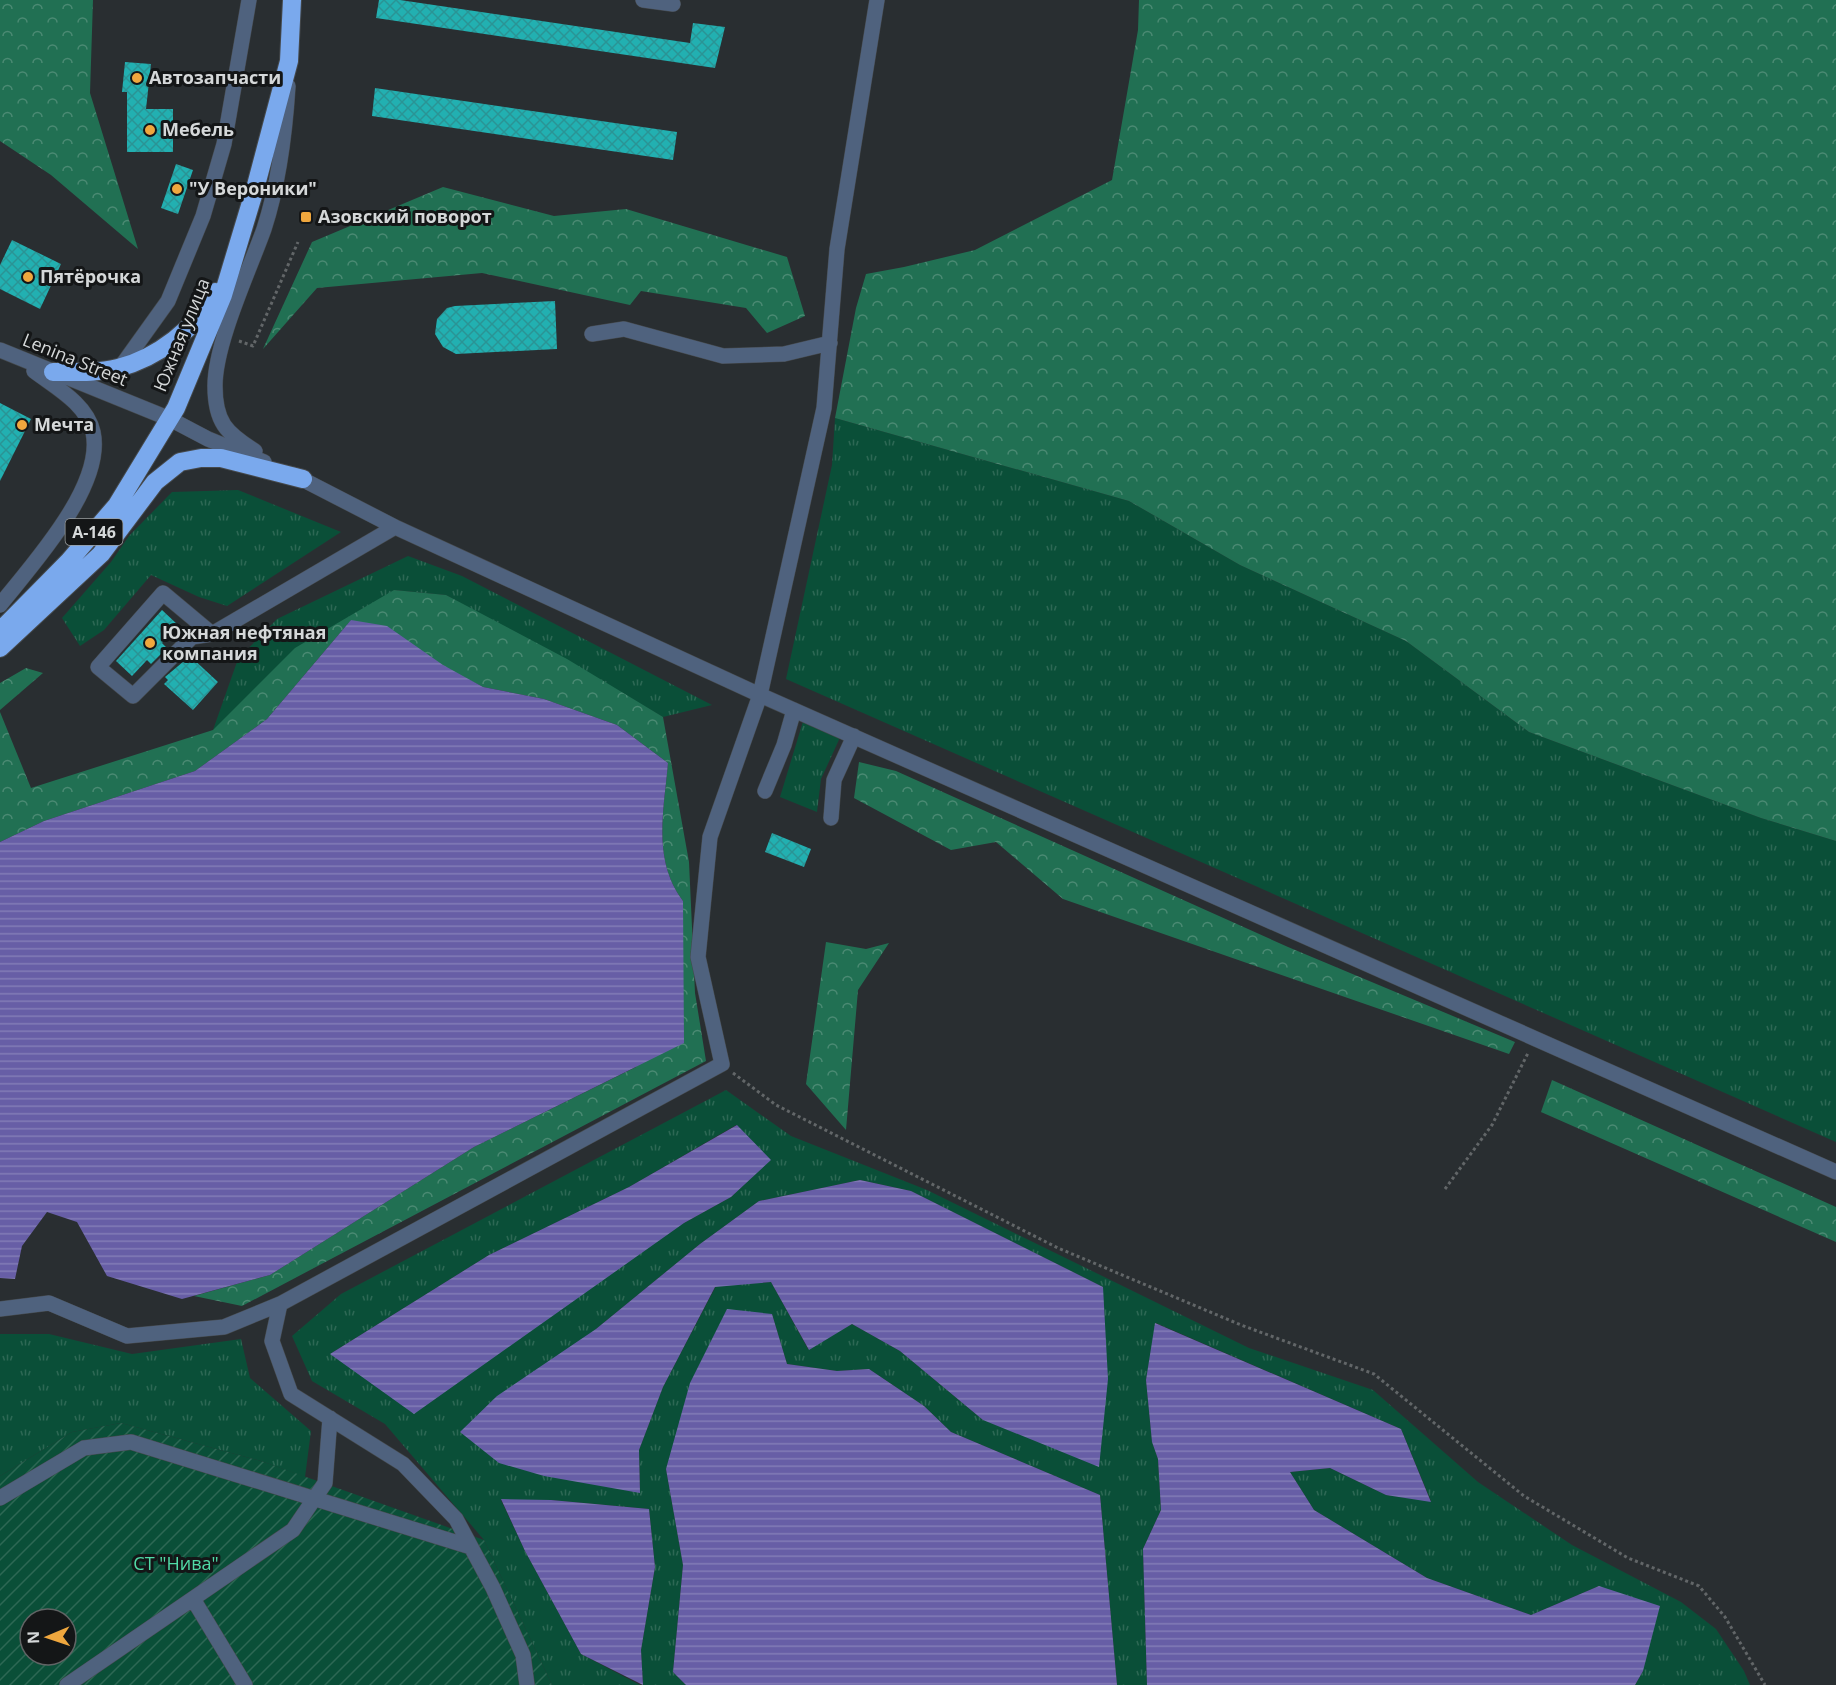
<svg xmlns="http://www.w3.org/2000/svg" width="1836" height="1685" font-family="'Open Sans',sans-serif">
<style>
.grass{fill:url(#grass-tufts);fill-rule:evenodd}
.forest{fill:url(#forest-crowns)}
.garden{fill:url(#garden-furrows);fill-rule:evenodd}
.water{fill:url(#water-rules)}
.building{fill:url(#building-cross-hatch)}
.lines{fill:none;stroke-linecap:round;stroke-linejoin:round}
.minor-casing{stroke:#45494c;stroke-width:16}
.highway-casing{stroke:#45494c;stroke-width:20}
.path{stroke:#626668;stroke-width:3;stroke-dasharray:3 3;stroke-linecap:butt}
.minor{stroke:#4f627e;stroke-width:15}
.highway{stroke:#7aa9ed;stroke-width:18}
.poi-dot{fill:#efa73e;stroke:#141617;stroke-width:2}
.labels{text-anchor:middle;stroke-width:6;stroke-linejoin:round;paint-order:stroke}
.shield{fill:#141617;stroke:#9b9e9f;stroke-width:1.5}
.shield-label{font-size:16px;font-weight:bold;fill:#d5d8d9}
.poi-label{font-size:18px;font-weight:bold;fill:#d5d8d9;stroke:#141617;text-anchor:start}
.street-label{font-size:18px;fill:#d5d8d9;stroke:#141617}
.park-label{font-size:18px;fill:#51dba7;stroke:#141617}
</style>
<defs>
<pattern id="grass-tufts" width="24" height="20" patternUnits="userSpaceOnUse" patternTransform="scale(1.5)"><rect width="24" height="20" fill="#0a4f38"/><path d="M3 7l-1-3M5 7V3M7 7l1-3M15 17l-1-3M17 17v-4M19 17l1-3" fill="none" stroke="#2d6854"/></pattern>
<pattern id="forest-crowns" width="20" height="18" patternUnits="userSpaceOnUse" patternTransform="scale(1.5)"><rect width="20" height="18" fill="#217053"/><path d="M2 6a3 3 0 1 1 6 0M12 15a3 3 0 1 1 6 0" fill="none" stroke="#4b8a73"/></pattern>
<pattern id="garden-furrows" width="10" height="10" patternUnits="userSpaceOnUse" patternTransform="scale(1.5)"><rect width="10" height="10" fill="#0a4f38"/><path d="M-1 1l2-2M0 10L10 0M9 11l2-2" fill="none" stroke="#2d6854"/></pattern>
<pattern id="water-rules" width="6" height="5" patternUnits="userSpaceOnUse" patternTransform="scale(1.5)"><rect width="6" height="5" fill="#675ea6"/><path d="M0 2.5h6" fill="none" stroke="#837cb6"/></pattern>
<pattern id="building-cross-hatch" width="8" height="8" patternUnits="userSpaceOnUse" patternTransform="scale(1.5)"><rect width="8" height="8" fill="#22b0b1"/><path d="M0 0l8 8M0 8l8-8" fill="none" stroke="#2a9495"/></pattern>
</defs>
<rect width="100%" height="100%" fill="#292e31"/>
<path class="grass" d="M 835,418 L 1129,501 L 1240,565 L 1406,641 L 1529,732 L 1761,818 L 1836,841 L 1836,1142 L 786,679 L 832,465 Z
M 238,490 L 341,532 L 227,606 L 199,597 L 151,575 L 104,630 L 80,646 L 62,618 L 111,562 L 129,536 L 172,492 Z
M 408,556 L 462,576 L 712,705 L 663,717 L 446,595 L 394,590 L 213,730 L 238,659 L 277,619 Z
M 805,715 L 843,731 L 821,779 L 817,812 L 780,797 Z
M 726,1090 L 791,1136 L 927,1190 L 1249,1348 L 1373,1390 L 1478,1482 L 1572,1545 L 1681,1602 L 1716,1629 L 1744,1671 L 1750,1685 L 1635,1685 L 1643,1671 L 1599,1586 L 1531,1615 L 1427,1578 L 1314,1510 L 1290,1472 L 1330,1468 L 1386,1495 L 1431,1501 L 1401,1429 L 1156,1323 L 1146,1380 L 1152,1441 L 1158,1459 L 1161,1510 L 1143,1549 L 1147,1685 L 1117,1685 L 1100,1495 L 951,1432 L 924,1406 L 869,1369 L 837,1371 L 787,1364 L 772,1314 L 666,1469 L 683,1565 L 673,1672 L 686,1685 L 643,1685 L 641,1650 L 655,1567 L 649,1509 L 551,1500 L 501,1500 L 525,1551 L 581,1654 L 640,1685 L 552,1685 L 484,1540 L 385,1424 L 312,1381 L 292,1336 L 341,1294 ZM 736,1125 L 770,1160 L 731,1197 L 684,1223 L 330,1354 L 489,1255 L 629,1187 ZM 860,1180 L 911,1191 L 1103,1287 L 983,1420 L 900,1351 L 852,1324 L 808,1349 L 771,1282 L 716,1286 L 663,1387 L 639,1450 L 640,1493 L 596,1329 L 700,1244 L 759,1201 Z
M 0,1334 L 49,1334 L 132,1354 L 241,1339 L 250,1378 L 311,1431 L 305,1477 L 261,1461 L 121,1423 L 72,1432 L 0,1476 Z"/>
<path class="forest" d="M 0,0 L 93,0 L 90,93 L 138,249 L 51,175 L 0,141 Z
M 1139,0 L 1836,0 L 1836,841 L 1761,818 L 1529,732 L 1406,641 L 1240,565 L 1129,501 L 835,418 L 856,308 L 866,274 L 904,267 L 975,250 L 1112,180 L 1138,30 Z
M 443,187 L 554,216 L 626,209 L 787,257 L 805,316 L 767,333 L 746,308 L 641,291 L 630,305 L 482,273 L 317,288 L 263,349 L 312,242 Z
M 394,590 L 446,595 L 567,659 L 663,717 L 689,862 L 695,993 L 706,1061 L 242,1306 L 194,1296 L 270,1275 L 474,1147 L 636,1067 L 683,901 C 652,860 664,810 668,763 L 617,725 L 544,699 L 483,687 L 351,620 L 267,719 L 195,771 L 44,821 L 0,842 L 0,712 L 31,788 L 213,730 L 295,648 Z
M 26,668 L 43,673 L 0,710 L 0,683 Z
M 859,762 L 896,771 L 1288,947 L 1515,1042 L 1509,1054 L 1063,899 L 996,842 L 951,850 L 854,798 Z
M 826,942 L 866,949 L 889,943 L 858,990 L 846,1130 L 806,1084 Z
M 1552,1080 L 1836,1207 L 1836,1242 L 1541,1112 Z"/>
<path class="garden" d="M 121,1423 L 261,1461 L 484,1540 L 552,1685 L 0,1685 L 0,1476 L 72,1432 ZM 30,1619 L 66,1619 L 66,1655 L 30,1655 Z"/>
<path class="water" d="M 351,620 L 387,626 L 443,665 L 483,687 L 544,699 L 617,725 L 668,763 C 664,810 652,860 683,901 L 684,1043 L 474,1147 L 270,1275 L 182,1299 L 107,1276 L 77,1222 L 47,1212 L 22,1246 L 15,1279 L 0,1278 L 0,842 L 44,821 L 195,771 L 267,719 Z
M 737,1125 L 771,1160 L 731,1197 L 684,1223 L 414,1414 L 330,1354 L 489,1255 L 629,1187 Z
M 860,1180 L 911,1191 L 1103,1287 L 1108,1379 L 1099,1467 L 983,1420 L 900,1351 L 852,1324 L 809,1350 L 771,1282 L 715,1287 L 663,1387 L 639,1450 L 640,1493 L 544,1476 L 499,1463 L 460,1432 L 497,1396 L 596,1329 L 700,1244 L 759,1201 Z
M 727,1309 L 772,1314 L 787,1364 L 837,1371 L 869,1369 L 924,1406 L 951,1432 L 1100,1495 L 1117,1685 L 686,1685 L 673,1672 L 683,1565 L 666,1469 L 690,1383 Z
M 1155,1323 L 1401,1429 L 1431,1502 L 1386,1495 L 1330,1468 L 1290,1472 L 1314,1510 L 1427,1578 L 1531,1615 L 1599,1586 L 1660,1606 L 1643,1671 L 1635,1685 L 1147,1685 L 1143,1549 L 1161,1510 L 1158,1459 L 1152,1442 L 1146,1380 Z
M 501,1499 L 551,1500 L 649,1509 L 655,1567 L 641,1650 L 643,1685 L 581,1654 L 525,1551 Z"/>
<path class="building" d="M 379,0 L 400,0 L 690,43 L 693,23 L 725,27 L 715,68 L 376,18 Z
M 125,62 L 151,64 L 146,109 L 173,109 L 173,152 L 127,152 L 127,92 L 122,92 Z
M 375,88 L 677,132 L 673,160 L 372,116 Z
M 176,164 L 193,170 L 178,214 L 161,208 Z
M 12,240 L 61,264 L 40,309 L 0,289 L 0,265 Z
M 555,301 L 557,349 L 456,354 L 443,347 L 435,334 L 437,319 L 447,308 L 455,306 Z
M 0,403 L 31,419 L 0,481 Z
M 162,610 L 178,625 L 162,643 L 167,648 L 151,664 L 147,660 L 132,676 L 116,661 Z
M 190,656 L 218,682 L 193,710 L 164,684 L 168,680 L 165,677 Z
M 772,833 L 811,849 L 804,867 L 765,852 Z"/>
<g class="lines">
<g class="minor-casing">
<path id="minor" d="M 643,0 L 673,4
M 592,334 L 624,329 L 723,356 L 784,354 L 830,343
M 0,350 L 170,419 L 208,439 L 264,462
M 120,368 L 168,301 L 203,216 L 224,144 L 249,0
M 255,451 C 226,433 215,422 215,386 C 215,343 249,271 264,229 C 279,183 285,134 288,86
M 294,475 L 395,527 L 760,695 L 1836,1172
M 0,605 C 31,566 105,486 93,432 C 87,404 55,387 34,371
M 212,634 L 163,593 L 98,667 L 133,696 L 192,637 L 212,634 L 395,527
M 765,791 L 784,745 L 794,710
M 831,818 L 834,780 L 854,736
M 0,1309 L 49,1303 L 127,1336 L 224,1327 L 280,1304
M 0,1498 L 84,1448 L 131,1442 L 471,1547
M 193,1599 L 245,1685
M 67,1685 L 293,1530 L 325,1483 L 330,1418
M 527,1685 L 523,1655 L 493,1588 L 456,1519 L 403,1464 L 291,1394 L 272,1341 L 280,1304 L 722,1064 L 698,957 L 710,837 L 760,695 L 824,408 L 837,249 L 877,0"/>
</g>
<g class="highway-casing">
<path id="highway" d="M 53,372 C 75,372 97,373 118,368 C 157,358 197,328 215,292
M 0,631 L 69,561 L 117,505 L 176,408 L 223,295 L 255,189 L 289,61 L 292,0
M 0,648 L 101,554 L 155,482 L 180,462 L 201,458 L 221,458 L 303,479"/>
</g>
<path class="path" d="M 239,341 L 253,346 L 298,242
M 733,1073 L 776,1105 L 1058,1248 L 1241,1325 L 1374,1374 L 1524,1496 L 1628,1558 L 1699,1586 L 1725,1617 L 1765,1685
M 1445,1189 L 1492,1125 L 1528,1053"/>
<use href="#minor" class="minor"/>
<use href="#highway" class="highway"/>
</g>
<g class="poi-dot">
<circle cx="137" cy="78" r="6"/>
<circle cx="150" cy="130" r="6"/>
<circle cx="177" cy="189" r="6"/>
<rect x="300" y="211" width="12" height="12" rx="3"/>
<circle cx="28" cy="277" r="6"/>
<circle cx="22" cy="425" r="6"/>
<circle cx="150" cy="643" r="6"/>
</g>
<g class="labels">
<rect class="shield" x="65.5" y="519" width="57" height="26" rx="4.5"/>
<g class="shield-label">
<text x="94" y="538">А-146</text>
</g>
<g class="poi-label">
<text x="149" y="84">Автозапчасти</text>
<text x="162" y="136">Мебель</text>
<text x="189" y="195">"У Вероники"</text>
<text x="318" y="223">Азовский поворот</text>
<text x="40" y="283">Пятёрочка</text>
<text x="34" y="431">Мечта</text>
<text x="162" y="639">Южная нефтяная<tspan x="162" dy="21">компания</tspan></text>
</g>
<g class="street-label">
<text transform="translate(182 335) rotate(-68)" y="6">Южная улица</text>
<text transform="translate(75 360) rotate(22)" y="6">Lenina Street</text>
</g>
<g class="park-label">
<text x="176" y="1570">СТ "Нива"</text>
</g>
</g>
<g transform="translate(48 1637) rotate(268)"><circle r="28" fill="#141617" stroke="#616465" stroke-width="1.5"/>
<path d="M0-4.5L10 22L0 15L-10 22Z" fill="#efa73e"/>
<text y="-9" font-size="16" font-weight="bold" text-anchor="middle" fill="#d5d8d9">N</text>
</g>
</svg>
